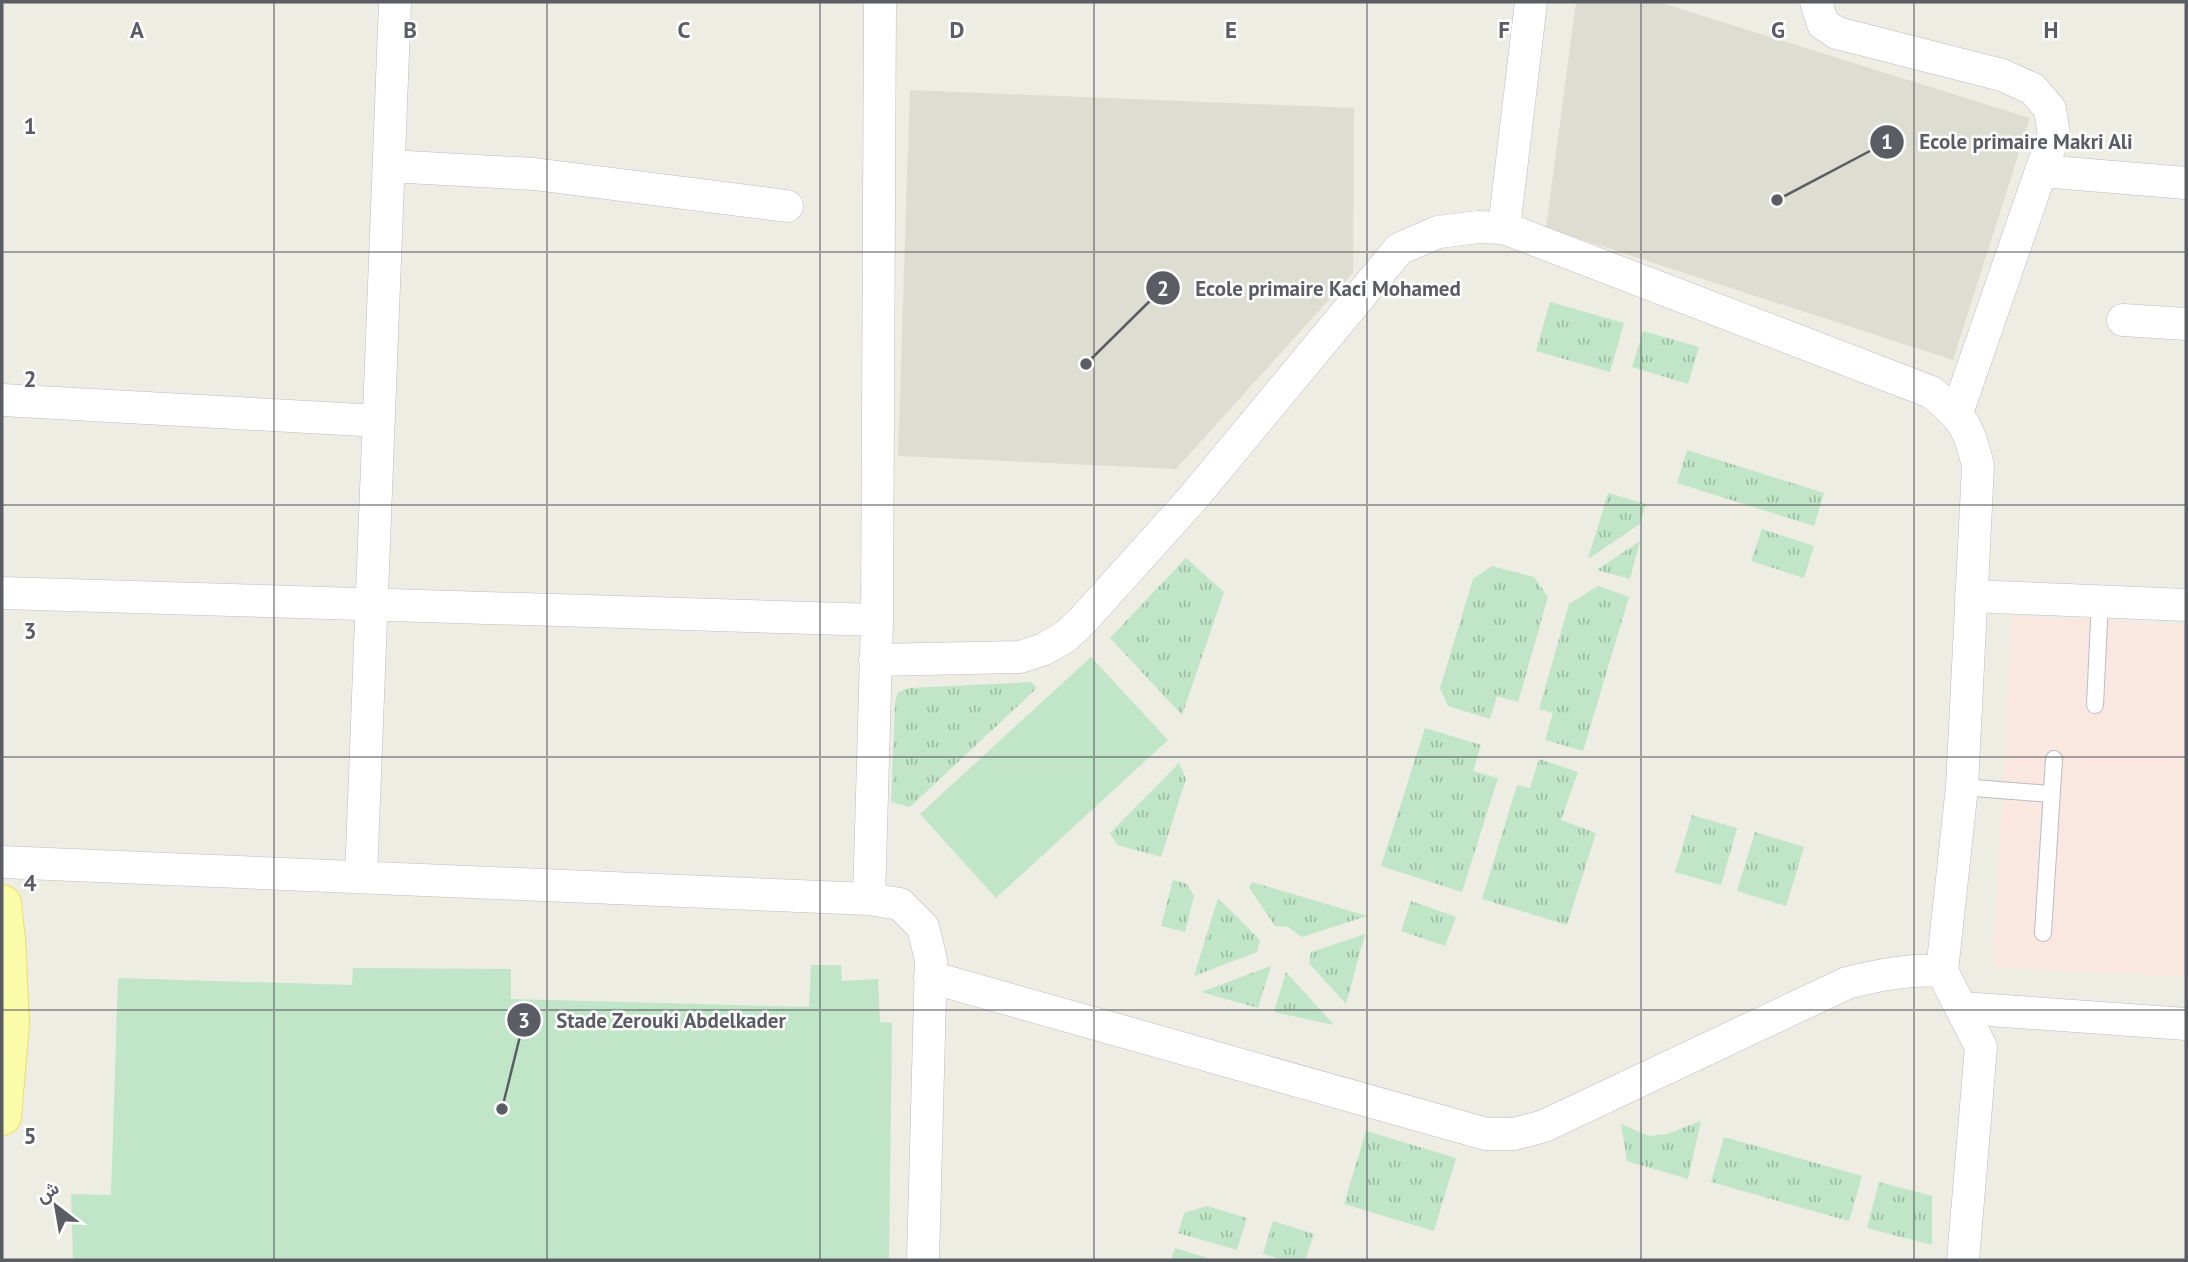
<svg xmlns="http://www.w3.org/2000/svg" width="2188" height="1262" font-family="'PT Sans',Vazirmatn,sans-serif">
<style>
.education{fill:#deddd1}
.medical{fill:#fae7e0}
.grass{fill:url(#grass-tufts)}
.pitch{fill:#c0e5c7}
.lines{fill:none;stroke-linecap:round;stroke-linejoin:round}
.lane-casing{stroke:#bbbcc2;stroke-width:18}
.street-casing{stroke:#bbbcc2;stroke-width:33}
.primary-casing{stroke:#ede15d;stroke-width:40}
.lane{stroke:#fff;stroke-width:16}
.street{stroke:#fff;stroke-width:32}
.primary{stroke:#fafca9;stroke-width:38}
.grid{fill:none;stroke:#5b5d64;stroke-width:2;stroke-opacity:0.55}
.grid-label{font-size:23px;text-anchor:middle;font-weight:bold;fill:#5b5d64;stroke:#fff;stroke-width:5;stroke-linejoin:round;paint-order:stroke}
.leader{fill:none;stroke:#5b5d64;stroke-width:2.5}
.callout-dot{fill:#5b5d64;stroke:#fff;stroke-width:2.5}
.mark-label{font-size:21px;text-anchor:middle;font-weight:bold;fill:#fff}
.callout-label{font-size:21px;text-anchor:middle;font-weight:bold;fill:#5b5d64;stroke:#fff;stroke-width:5;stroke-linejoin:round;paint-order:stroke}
</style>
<defs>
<pattern id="grass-tufts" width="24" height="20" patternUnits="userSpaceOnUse" patternTransform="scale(1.75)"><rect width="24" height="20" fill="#c0e5c7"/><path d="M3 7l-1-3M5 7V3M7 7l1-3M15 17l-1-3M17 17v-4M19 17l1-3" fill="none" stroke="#9fbda5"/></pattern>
</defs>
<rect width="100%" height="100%" fill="#eeede3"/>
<path class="education" d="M 1576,2 L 1658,2 L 2030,118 L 1953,360 L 1546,228 Z
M 910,90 L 1354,108 L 1353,273 L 1176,469 L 898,456 Z"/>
<path class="medical" d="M 2012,616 L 2186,625 L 2186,977 L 1993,967 Z"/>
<path class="grass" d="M 1550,302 L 1624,323 L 1610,372 L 1536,351 Z
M 1643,331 L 1699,347 L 1688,384 L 1632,367 Z
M 1687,450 L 1824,493 L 1814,526 L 1677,483 Z
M 1608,493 L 1646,504 L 1640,524 L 1588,559 Z
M 1762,529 L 1814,546 L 1804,578 L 1751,561 Z
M 1640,541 L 1630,579 L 1597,570 Z
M 1186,558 L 1224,592 L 1182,715 L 1110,638 Z
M 1492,566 L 1534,577 L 1548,597 L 1518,702 L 1497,696 L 1490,719 L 1448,706 L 1440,688 L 1473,579 Z
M 1598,586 L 1629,597 L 1583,751 L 1545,740 L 1553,713 L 1539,709 L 1569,604 Z
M 1031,682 L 1037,688 L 910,807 L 891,802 L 895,702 L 898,692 L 909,688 Z
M 1425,728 L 1481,745 L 1473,771 L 1498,778 L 1462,892 L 1381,866 Z
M 1539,759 L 1578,772 L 1561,820 L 1596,833 L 1567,925 L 1482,899 L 1517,785 L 1530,788 Z
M 1179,763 L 1186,779 L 1161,857 L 1117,845 L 1110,833 Z
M 1692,815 L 1737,828 L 1721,885 L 1675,872 Z
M 1755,832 L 1804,847 L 1786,906 L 1737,891 Z
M 1173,880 L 1187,884 L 1194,896 L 1185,932 L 1161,926 Z
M 1252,882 L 1367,916 L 1302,937 L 1288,927 L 1275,926 L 1249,887 Z
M 1218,898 L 1260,940 L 1257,952 L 1194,976 Z
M 1411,901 L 1456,917 L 1445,946 L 1401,931 Z
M 1365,934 L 1346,1004 L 1309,963 L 1311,952 Z
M 1271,966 L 1258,1008 L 1201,992 Z
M 1286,972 L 1334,1025 L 1274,1012 Z
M 1701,1121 L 1688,1179 L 1627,1161 L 1621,1124 L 1649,1136 L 1667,1134 Z
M 1366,1131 L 1456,1158 L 1434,1231 L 1344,1204 Z
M 1724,1137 L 1862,1176 L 1849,1221 L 1711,1182 Z
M 1879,1182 L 1932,1196 L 1932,1245 L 1867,1228 Z
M 1207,1206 L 1247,1218 L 1237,1250 L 1178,1233 L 1184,1213 Z
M 1273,1221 L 1314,1234 L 1305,1260 L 1283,1260 L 1263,1254 Z
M 1175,1248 L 1214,1260 L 1171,1260 Z"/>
<path class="pitch" d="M 1091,657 L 1168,740 L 996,898 L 920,814 Z
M 811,965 L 841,965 L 842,981 L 878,979 L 880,1022 L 892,1023 L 889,1260 L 73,1260 L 71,1194 L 111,1195 L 118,978 L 352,985 L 353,968 L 511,969 L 511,999 L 809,1007 Z"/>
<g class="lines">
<g class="lane-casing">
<path id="lane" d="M 2095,705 L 2100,601
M 1962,787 L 2051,794
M 2043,933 L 2054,759"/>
</g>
<g class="street-casing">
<path id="street" d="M 1816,2 L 1823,24 L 1837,33 L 2002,75 L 2033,89 L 2050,109 L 2054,135 L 2041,171
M 389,166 L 534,174 L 787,206
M 1504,228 L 1531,2
M 2123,320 L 2186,324
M 2,400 L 379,421
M 1957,413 L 2041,171 L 2186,183
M 2,593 L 877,620
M 1971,596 L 2186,605
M 875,660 L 1020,657 L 1044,649 L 1065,637 L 1083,620 L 1192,499 L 1399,249 L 1438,232 L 1478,227 L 1504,228 L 1931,392 C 1963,418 1969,426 1978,466 L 1962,787 L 1942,971 L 1981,1047 L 1963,1260
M 2,862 L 869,899 L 900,904 L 923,927 L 931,960 L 923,1260
M 361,877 L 395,2
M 869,899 L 877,620 L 880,2
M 930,977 L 1486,1134 L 1514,1134 L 1544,1126 L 1847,983 C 1879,975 1908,969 1942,971
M 1962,1008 L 2186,1024"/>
</g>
<g class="primary-casing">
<path id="primary" d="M 2,904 L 6,940 L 10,1023 L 2,1116"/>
</g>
<use href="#lane" class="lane"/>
<use href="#street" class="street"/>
<use href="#primary" class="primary"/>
</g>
<path class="grid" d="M 274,2 L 274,1260M 547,2 L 547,1260M 820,2 L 820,1260M 1094,2 L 1094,1260M 1367,2 L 1367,1260M 1641,2 L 1641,1260M 1914,2 L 1914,1260M 2,252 L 2186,252M 2,505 L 2186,505M 2,757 L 2186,757M 2,1010 L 2186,1010"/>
<g class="grid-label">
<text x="137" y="38">A</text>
<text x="410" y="38">B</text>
<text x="684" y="38">C</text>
<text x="957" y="38">D</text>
<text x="1231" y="38">E</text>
<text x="1504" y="38">F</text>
<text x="1778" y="38">G</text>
<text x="2051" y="38">H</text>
<text x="30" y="134">1</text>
<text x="30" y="387">2</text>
<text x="30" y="639">3</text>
<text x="30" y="891">4</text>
<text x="30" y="1144">5</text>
</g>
<path class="leader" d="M1777 200L1887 142M1086 364L1163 288M502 1109L524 1020"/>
<g class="callout-dot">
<circle cx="1777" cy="200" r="7"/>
<circle cx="1086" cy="364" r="7"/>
<circle cx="502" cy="1109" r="7"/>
<circle cx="1887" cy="142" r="18"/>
<circle cx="1163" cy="288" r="18"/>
<circle cx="524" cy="1020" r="18"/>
</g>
<g class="mark-label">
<text x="1887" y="149">1</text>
<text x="1163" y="296">2</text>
<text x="524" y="1028">3</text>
</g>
<g class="callout-label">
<text x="2026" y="149">Ecole primaire Makri Ali</text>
<text x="1328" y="296">Ecole primaire Kaci Mohamed</text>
<text x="671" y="1028">Stade Zerouki Abdelkader</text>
</g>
<rect width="2188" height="1262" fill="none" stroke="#5b5d64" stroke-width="7"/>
<g transform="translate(56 1206) rotate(329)" stroke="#ffffff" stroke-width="5" paint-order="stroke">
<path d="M0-5L12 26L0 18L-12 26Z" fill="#5b5d64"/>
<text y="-10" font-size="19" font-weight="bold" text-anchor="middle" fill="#5b5d64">ش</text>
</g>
</svg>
